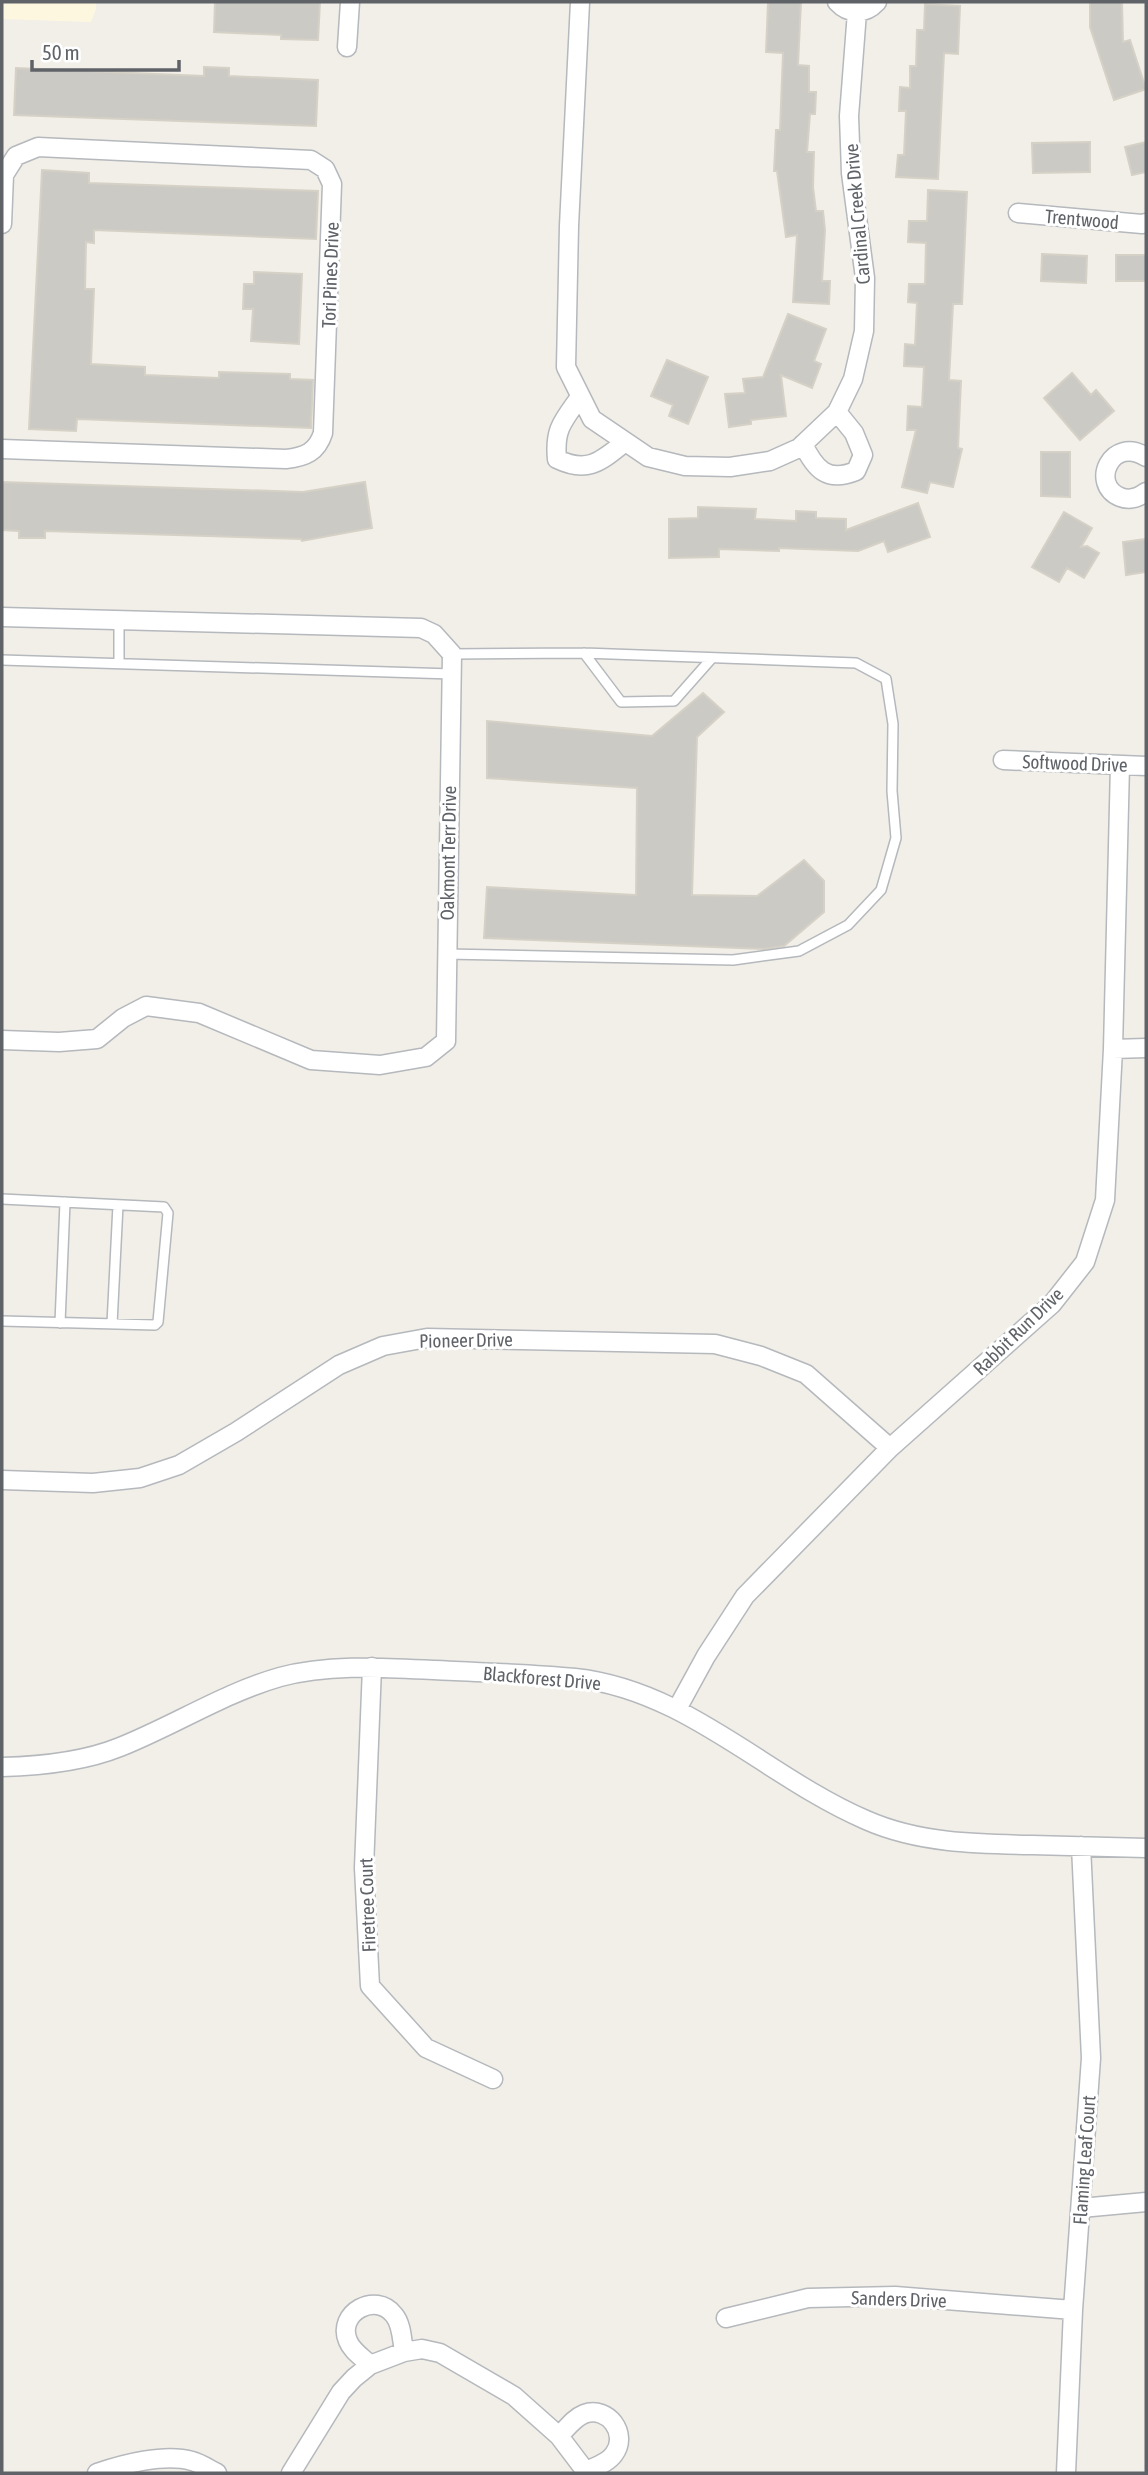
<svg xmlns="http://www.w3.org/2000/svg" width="1148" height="2475" font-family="'Asap Condensed',sans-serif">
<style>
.commercial{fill:#fef7e0}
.building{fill:#cccac5;stroke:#d6d1c6;stroke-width:2}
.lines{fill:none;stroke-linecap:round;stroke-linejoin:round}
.service-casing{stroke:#b5b8bc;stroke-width:12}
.minor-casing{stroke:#b5b8bc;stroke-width:21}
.service{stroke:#fff;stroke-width:9}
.minor{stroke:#fff;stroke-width:18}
.labels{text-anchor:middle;stroke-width:6;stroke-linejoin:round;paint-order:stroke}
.street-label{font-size:19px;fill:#5f6368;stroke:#fff}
</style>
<rect width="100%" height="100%" fill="#f1efe8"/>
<path class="commercial" d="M 2,2 L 96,2 L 96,9 L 91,22 L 2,19 Z"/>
<path class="building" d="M 215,2 L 320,2 L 318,40 L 281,39 L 281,35 L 214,32 Z
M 768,2 L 801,2 L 798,65 L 809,66 L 809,92 L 816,92 L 815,114 L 810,114 L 807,152 L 814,152 L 813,187 L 816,211 L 823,211 L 825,230 L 822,281 L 830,281 L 829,304 L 793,302 L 797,235 L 786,237 L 777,171 L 774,171 L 776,130 L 780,130 L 783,53 L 766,52 Z
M 1090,2 L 1122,2 L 1123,42 L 1130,40 L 1146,89 L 1114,100 L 1090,27 Z
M 925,4 L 960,6 L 958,54 L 944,53 L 938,179 L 896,177 L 898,155 L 904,155 L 906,111 L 899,111 L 900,87 L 910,88 L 910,66 L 916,66 L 917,30 L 924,30 Z
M 204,67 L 229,68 L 229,76 L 318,80 L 316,126 L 14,115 L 16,68 L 204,76 Z
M 1090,142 L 1090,172 L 1033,173 L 1032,143 Z
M 1146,142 L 1146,172 L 1132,175 L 1125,147 Z
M 42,170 L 89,173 L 89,183 L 318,191 L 316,239 L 94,230 L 94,243 L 86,242 L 85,289 L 94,289 L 91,364 L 145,367 L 145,375 L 219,378 L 219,372 L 290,374 L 290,379 L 313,380 L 311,428 L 77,419 L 76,431 L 29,429 Z
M 928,190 L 967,192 L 962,304 L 953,304 L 949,380 L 961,381 L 958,448 L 962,449 L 953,487 L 930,482 L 927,493 L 902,487 L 916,430 L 907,430 L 908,406 L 922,407 L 924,367 L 904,366 L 905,344 L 915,345 L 917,303 L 908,302 L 909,284 L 925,284 L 926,243 L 908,242 L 909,221 L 927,221 Z
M 1042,254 L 1087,256 L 1086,283 L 1041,281 Z
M 1116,255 L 1146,255 L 1146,281 L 1116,281 Z
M 254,272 L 302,274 L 299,344 L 251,341 L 253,309 L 243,309 L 244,284 L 254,284 Z
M 788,314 L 826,329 L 814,361 L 821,364 L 812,388 L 781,375 L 786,416 L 751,420 L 751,424 L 729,427 L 725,394 L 745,393 L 743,379 L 763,377 Z
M 667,360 L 708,377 L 688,424 L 669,416 L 673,405 L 651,396 Z
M 1072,373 L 1091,395 L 1096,390 L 1114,411 L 1080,440 L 1044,398 Z
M 1041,452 L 1070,452 L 1070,497 L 1041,496 Z
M 2,482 L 303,492 L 365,482 L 372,528 L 302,541 L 301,539 L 45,531 L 45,538 L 19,538 L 19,531 L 2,530 Z
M 918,503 L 930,537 L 888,552 L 884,541 L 858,551 L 779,548 L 779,551 L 719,549 L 719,557 L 669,558 L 669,519 L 698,518 L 698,507 L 756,509 L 755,519 L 796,521 L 796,511 L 816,512 L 816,518 L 846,519 L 846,530 Z
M 1064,512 L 1092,528 L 1081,547 L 1087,546 L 1099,553 L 1084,578 L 1067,568 L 1059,582 L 1032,567 Z
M 1146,539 L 1146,572 L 1126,575 L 1123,542 Z
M 703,693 L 724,712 L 697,737 L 692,895 L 757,896 L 804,860 L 824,881 L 824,912 L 784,946 L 765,949 L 484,938 L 487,887 L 636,895 L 637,788 L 487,778 L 487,721 L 652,736 Z"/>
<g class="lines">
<g class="service-casing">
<path id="service" d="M 584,653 L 621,702 L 674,701 L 712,658
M 2,660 L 452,674
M 119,663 L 119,620
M 446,954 L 733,960 L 799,951 L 848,925 L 881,890 L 896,838 L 892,791 L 893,724 L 886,679 L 856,663 L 584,653 L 452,654
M 2,1199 L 164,1207 L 168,1213 L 158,1322 L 155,1325 L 2,1321
M 60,1323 L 65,1202
M 112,1324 L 118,1205"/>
</g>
<g class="minor-casing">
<path id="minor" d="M 580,2 L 569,226 L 566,367 L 592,419 L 648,457 L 685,466 L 730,467 L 770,461 L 799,448 L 837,412 L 853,379 L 864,331 L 865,278 L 851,173 L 849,116 L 857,12
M 837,2 C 849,15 865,15 877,2
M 347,47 L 350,2
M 1018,213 L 1142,224 L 1146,223
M 2,224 L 4,175 L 16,156 L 38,147 L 311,160 L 325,169 L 332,184 L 323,433 C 317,452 305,457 286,459 L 2,449
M 580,397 C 563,421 554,429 557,459 C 588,474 601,461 625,442
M 803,444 C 815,469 827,483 856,471 L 863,455 L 854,433 L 837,412
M 1146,457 C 1112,435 1089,484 1120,497 C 1130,501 1138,498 1146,492
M 2,617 L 421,628 L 434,634 L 452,654 L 446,1041 L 426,1057 L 380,1065 L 311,1060 L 199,1013 L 146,1006 L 123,1018 L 97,1039 L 59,1042 L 2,1040
M 1003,760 L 1146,766
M 1113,1049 L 1146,1048
M 2,1480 L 93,1483 L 140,1478 L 179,1465 L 236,1432 L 339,1365 L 383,1346 L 427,1338 L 715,1344 L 761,1356 L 806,1374 L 890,1448
M 372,1667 L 364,1868 L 370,1986 L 426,2048 L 493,2079
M 677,1709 L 706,1656 L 745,1596 L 890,1448 L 1052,1304 L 1085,1262 L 1105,1200 L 1113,1049 L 1120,765
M 2,1767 C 41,1766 83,1762 120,1747 C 175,1725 224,1693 280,1677 C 336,1662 398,1669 455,1671 C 495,1673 535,1674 575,1678 C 687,1690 766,1777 866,1820 C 918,1843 975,1844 1032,1845 C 1070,1846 1108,1847 1146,1848
M 1081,2208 L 1146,2202
M 726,2318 L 808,2298 L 895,2296 L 1073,2310
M 370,2365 C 362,2357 352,2351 348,2341 C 336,2313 376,2291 394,2315 C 402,2324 402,2341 404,2352
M 559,2436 C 567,2428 574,2418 584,2414 C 608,2405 629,2434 614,2454 C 608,2463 595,2467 586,2471
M 97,2473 C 123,2464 165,2453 192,2461 C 200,2463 209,2469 217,2473
M 291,2473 L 341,2392 L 354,2378 L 370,2365 L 404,2352 L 422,2349 L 440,2353 L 514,2396 L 559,2436 L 587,2473
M 1066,2473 L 1073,2310 L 1091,2058 L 1081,1846"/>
</g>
<use href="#service" class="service"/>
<use href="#minor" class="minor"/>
</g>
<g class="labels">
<g class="street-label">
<text transform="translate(857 214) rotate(-95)" y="7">Cardinal Creek Drive</text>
<text transform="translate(1082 219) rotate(5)" y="7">Trentwood</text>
<text transform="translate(330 275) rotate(-88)" y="7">Tori Pines Drive</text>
<text transform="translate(1075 763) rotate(2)" y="7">Softwood Drive</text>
<text transform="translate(448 853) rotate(-89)" y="7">Oakmont Terr Drive</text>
<text transform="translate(1018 1331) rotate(-44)" y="7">Rabbit Run Drive</text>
<text transform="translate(466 1340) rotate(-1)" y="7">Pioneer Drive</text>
<text transform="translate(542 1678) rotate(5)" y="7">Blackforest Drive</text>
<text transform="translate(367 1905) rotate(-92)" y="7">Firetree Court</text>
<text transform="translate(1084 2160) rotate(-86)" y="7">Flaming Leaf Court</text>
<text transform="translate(899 2299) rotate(2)" y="7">Sanders Drive</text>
</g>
</g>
<rect width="1148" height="2475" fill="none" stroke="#5f6368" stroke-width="7"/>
<path d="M32 60v10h147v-10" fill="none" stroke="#5f6368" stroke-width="3.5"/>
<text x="42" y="60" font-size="21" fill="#5f6368" stroke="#ffffff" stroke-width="5" paint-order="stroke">50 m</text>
</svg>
